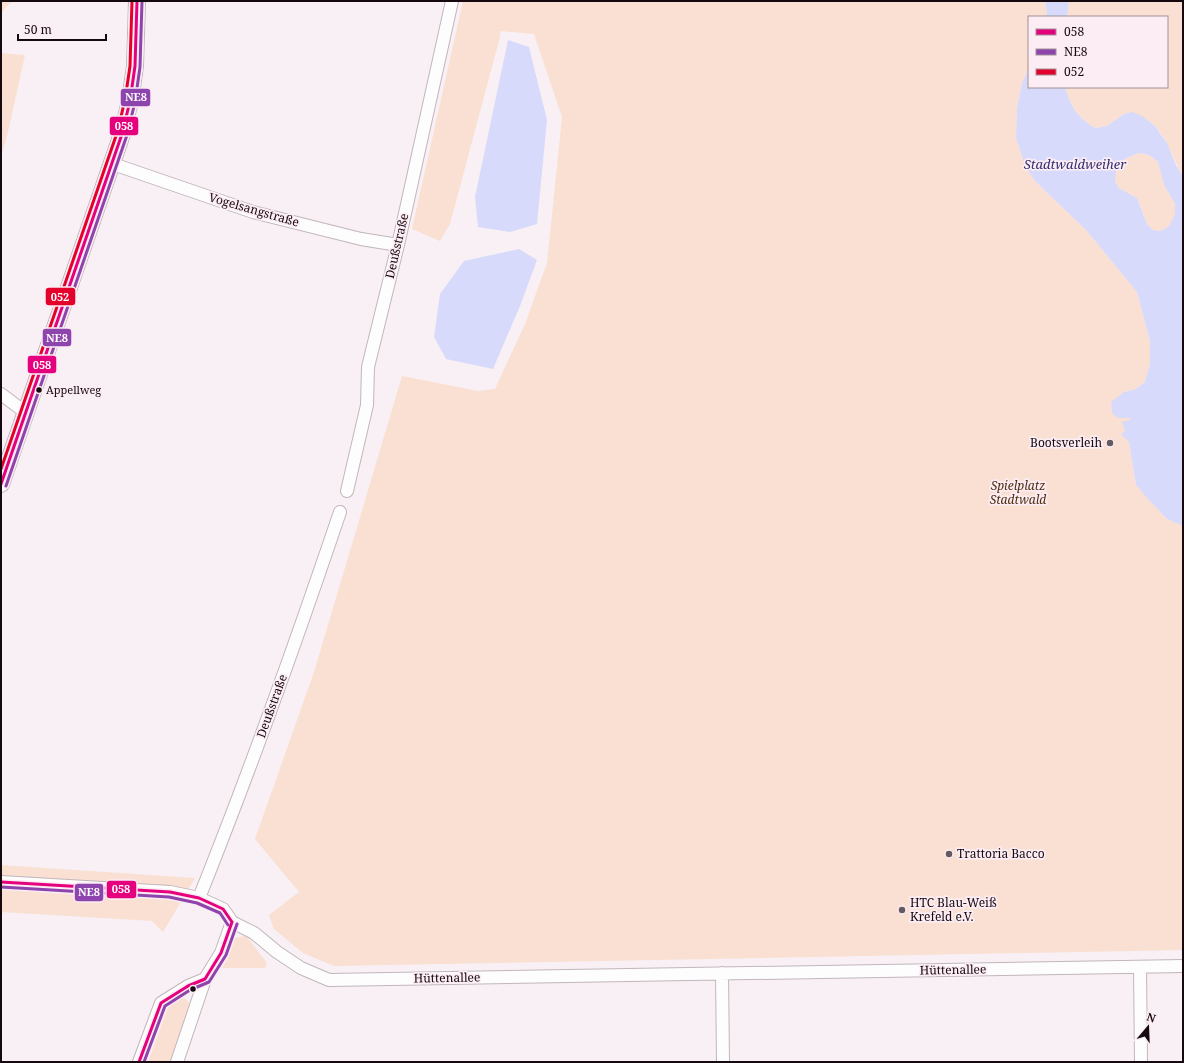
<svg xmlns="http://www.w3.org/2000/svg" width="1184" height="1063" font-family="'Noto Serif',serif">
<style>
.green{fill:#f9e0d2}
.water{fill:#d8dafb;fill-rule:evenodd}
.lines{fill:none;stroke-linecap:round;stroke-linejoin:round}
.minor-casing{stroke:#c1b6bb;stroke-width:14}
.major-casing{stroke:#c1b6bb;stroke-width:18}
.minor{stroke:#fefdfd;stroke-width:12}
.major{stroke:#fefdfd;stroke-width:16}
.bus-1-casing{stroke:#fcecf3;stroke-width:6}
.bus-2-casing{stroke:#fcecf3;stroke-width:6}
.bus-3-casing{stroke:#fcecf3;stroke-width:6}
.bus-1{stroke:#e5007d;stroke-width:3}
.bus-2{stroke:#8e44ad;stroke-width:3}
.bus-3{stroke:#e4002b;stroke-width:3}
.bus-dot{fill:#15090f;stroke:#fcecf3;stroke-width:1.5}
.poi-dot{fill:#645a5f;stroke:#fcecf3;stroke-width:1.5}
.labels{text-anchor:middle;stroke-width:3.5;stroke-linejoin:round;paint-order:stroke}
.bus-label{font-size:11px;fill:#15090f;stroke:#fcecf3;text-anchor:start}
.street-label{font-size:12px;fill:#15090f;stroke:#fcecf3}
.poi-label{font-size:12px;fill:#15090f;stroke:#fcecf3;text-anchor:start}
.park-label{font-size:12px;font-style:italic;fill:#4f2d0e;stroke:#fcecf3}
.water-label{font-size:13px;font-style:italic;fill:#2f2e70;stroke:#fcecf3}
.line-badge{stroke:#fcecf3;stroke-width:1.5}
.badge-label{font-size:11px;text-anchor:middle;font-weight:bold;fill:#fff}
</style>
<rect width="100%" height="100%" fill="#f8f0f4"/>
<path class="green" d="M 1,1 L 12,1 L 1,13 Z
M 463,1 L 1044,1 L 1046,5 L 1047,17 L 1029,17 L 1029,68 L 1022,83 L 1017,108 L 1016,138 L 1025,166 L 1035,181 L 1086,230 L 1137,292 L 1150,341 L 1150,364 L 1145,382 L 1136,389 L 1124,392 L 1118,418 L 1130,417 L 1129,442 L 1136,485 L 1147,498 L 1167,519 L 1183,526 L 1183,950 L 334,966 L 303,953 L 274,929 L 269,915 L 299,892 L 255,839 L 314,672 L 402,376 L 478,391 L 495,389 L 525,324 L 547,263 L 562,117 L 534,34 L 500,31 L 500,37 L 450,224 L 440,241 L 412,229 Z
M 1069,1 L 1183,1 L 1183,176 C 1171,156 1165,128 1142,117 C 1137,114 1129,115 1124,114 L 1107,126 L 1095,128 C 1077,117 1071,107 1065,87 L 1167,87 L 1167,17 L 1067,17 Z
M 1,53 L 25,55 L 8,132 L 1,157 Z
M 1138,153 L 1149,155 L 1158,162 L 1164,185 L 1175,204 L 1175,214 L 1169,226 L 1161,231 L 1153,230 L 1147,224 L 1137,198 L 1119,188 L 1115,181 L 1115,169 L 1125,159 Z
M 1,865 L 195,878 L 163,932 L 152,921 L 1,912 Z
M 245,936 L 248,938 L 267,963 L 265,968 L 222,968 L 228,958 L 235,938 Z
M 180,998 L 186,999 L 190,1004 L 188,1012 L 170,1062 L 148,1062 L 168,1007 L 174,1000 Z"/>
<path class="water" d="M 1044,1 L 1069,1 L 1067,17 L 1047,17 L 1046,5 Z
M 508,40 L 529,47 L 547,120 L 537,224 L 510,232 L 478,227 L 475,197 Z
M 1029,68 L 1029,87 L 1065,87 C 1071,107 1077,117 1095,128 L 1107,126 L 1124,114 L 1132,112 L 1142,116 L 1155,126 L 1167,143 L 1176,165 L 1183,176 L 1183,526 L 1167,519 L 1147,498 L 1136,485 L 1129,442 L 1121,434 L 1125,431 L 1122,422 L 1130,420 L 1130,418 L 1118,418 L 1112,413 L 1111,402 L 1124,392 L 1136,389 L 1145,382 L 1150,364 L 1150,341 L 1137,292 L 1086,230 L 1035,181 L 1025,166 L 1016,138 L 1017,108 L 1022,83 ZM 1138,153 L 1149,155 L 1158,162 L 1164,185 L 1175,204 L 1175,214 L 1169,226 L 1161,231 L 1153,230 L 1147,224 L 1137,198 L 1119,188 L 1115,181 L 1116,169 L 1125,159 Z
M 519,249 L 537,260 L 520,306 L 493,369 L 446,359 L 434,337 L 440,294 L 464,261 Z"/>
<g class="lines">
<g class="minor-casing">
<path id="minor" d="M 113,164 L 253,212 L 361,239 L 398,245
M 1,394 L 25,412
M 347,491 L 367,405 L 368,367 L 398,245 L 452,1
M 1,882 L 170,892 L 199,898 L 223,909 L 232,922 L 254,933 L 277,952 L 301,968 L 329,980 L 1183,966
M 199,898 C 250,771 296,642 340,512
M 1140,967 L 1141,1062
M 722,973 L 723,1062
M 139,1062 L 161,1003 L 188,986 L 205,979
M 177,1062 L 205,979 L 221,953 L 232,922"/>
</g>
<g class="major-casing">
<path id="major" d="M 1,484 L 122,134 L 130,101 L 135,66 L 137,1"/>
</g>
<use href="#minor" class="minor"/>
<use href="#major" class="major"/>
<g class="bus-1-casing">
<path id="bus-1" d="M 1,484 L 122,134 L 130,101 L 135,66 L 137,1
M 1,882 L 170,892 L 199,898 L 223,909 L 232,922
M 139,1062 L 161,1003 L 188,986 L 205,979 L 221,953 L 232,922"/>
</g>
<g class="bus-2-casing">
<path id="bus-2" d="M 6,486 L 127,135 L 135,102 L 140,67 L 142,1
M 1,887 L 169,897 L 197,903 L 220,913 L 228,925
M 144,1062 L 165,1006 L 190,990 L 209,982 L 226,955 L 237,924"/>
</g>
<g class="bus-3-casing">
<path id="bus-3" d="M 1,469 L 117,133 L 125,100 L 130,66 L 132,1"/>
</g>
<use href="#bus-1" class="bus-1"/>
<use href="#bus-2" class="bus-2"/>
<use href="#bus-3" class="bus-3"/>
</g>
<g class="bus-dot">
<circle cx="39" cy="390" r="3.5"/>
<circle cx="193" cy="989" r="3.5"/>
</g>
<g class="poi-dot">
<circle cx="1110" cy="443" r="4"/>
<circle cx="949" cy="854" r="4"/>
<circle cx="902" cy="910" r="4"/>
</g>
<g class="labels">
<g class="bus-label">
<text x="46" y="394">Appellweg</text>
</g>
<g class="street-label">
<text transform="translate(254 210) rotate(16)" y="4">Vogelsangstraße</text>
<text transform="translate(397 246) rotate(-77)" y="4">Deußstraße</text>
<text transform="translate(272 706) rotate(-70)" y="4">Deußstraße</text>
<text transform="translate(953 970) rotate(-1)" y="4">Hüttenallee</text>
<text transform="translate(447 978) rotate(-1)" y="4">Hüttenallee</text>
</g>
<g class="poi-label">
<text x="1102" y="447" text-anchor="end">Bootsverleih</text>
<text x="957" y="858">Trattoria Bacco</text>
<text x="910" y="907">HTC Blau-Weiß<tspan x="910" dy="14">Krefeld e.V.</tspan></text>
</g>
<g class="park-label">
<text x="1018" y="490">Spielplatz<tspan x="1018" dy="14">Stadtwald</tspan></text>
</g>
<g class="water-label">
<text x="1075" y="169">Stadtwaldweiher</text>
</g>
</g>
<g class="line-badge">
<rect x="120" y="88" width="31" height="19" rx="4" fill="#8e44ad"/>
<rect x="109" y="116" width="30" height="20" rx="4" fill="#e5007d"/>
<rect x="45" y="287" width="31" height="19" rx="4" fill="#e4002b"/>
<rect x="42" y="328" width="30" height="19" rx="4" fill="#8e44ad"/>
<rect x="27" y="355" width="30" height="19" rx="4" fill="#e5007d"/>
<rect x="106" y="880" width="31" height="19" rx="4" fill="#e5007d"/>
<rect x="74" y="883" width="30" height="19" rx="4" fill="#8e44ad"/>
</g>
<g class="badge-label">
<text x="136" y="101">NE8</text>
<text x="124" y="130">058</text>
<text x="60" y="301">052</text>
<text x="57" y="342">NE8</text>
<text x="42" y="369">058</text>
<text x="121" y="893">058</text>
<text x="89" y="896">NE8</text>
</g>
<rect width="1184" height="1063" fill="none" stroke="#15090f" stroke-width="4"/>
<rect x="1028" y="16" width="140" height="72" fill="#fcecf3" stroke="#a09198"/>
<rect x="1036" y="29" width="20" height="6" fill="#e5007d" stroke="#a09198"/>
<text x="1064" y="36" font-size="12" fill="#15090f">058</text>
<rect x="1036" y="49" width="20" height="6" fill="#8e44ad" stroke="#a09198"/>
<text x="1064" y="56" font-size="12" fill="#15090f">NE8</text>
<rect x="1036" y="69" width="20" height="6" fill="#e4002b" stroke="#a09198"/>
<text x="1064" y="76" font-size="12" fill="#15090f">052</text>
<g transform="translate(1148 1027) rotate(19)" stroke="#fcecf3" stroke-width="3" paint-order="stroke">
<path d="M0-3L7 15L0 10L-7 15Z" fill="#15090f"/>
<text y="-6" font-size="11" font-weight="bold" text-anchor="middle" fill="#15090f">N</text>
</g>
<path d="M18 34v6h88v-6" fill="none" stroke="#15090f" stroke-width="2"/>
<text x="24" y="34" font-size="12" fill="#15090f" stroke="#fcecf3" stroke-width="3" paint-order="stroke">50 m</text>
</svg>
